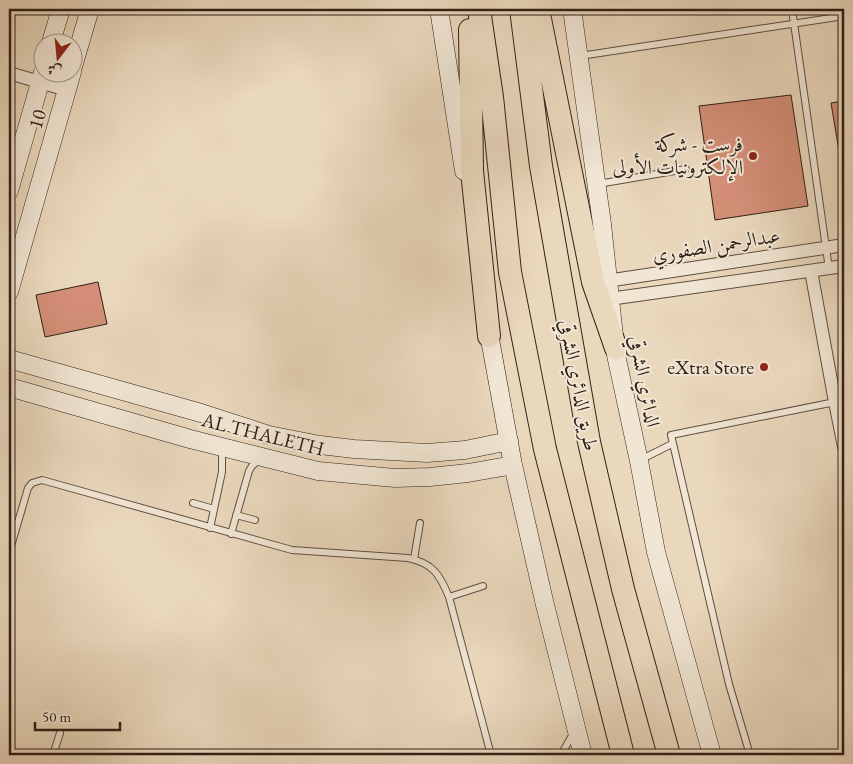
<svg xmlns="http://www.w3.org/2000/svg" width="853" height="764" font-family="'EB Garamond',Amiri,serif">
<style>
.building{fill:#d48e77;stroke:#302018}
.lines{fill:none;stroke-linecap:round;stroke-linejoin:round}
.lane-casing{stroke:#5e4e41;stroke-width:8}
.street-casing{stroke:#5e4e41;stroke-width:14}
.secondary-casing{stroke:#302018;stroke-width:19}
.highway-casing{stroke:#302018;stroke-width:24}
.lane{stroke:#f1e6d4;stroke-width:6}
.street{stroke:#f1e6d4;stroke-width:12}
.secondary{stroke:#f1e6d4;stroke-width:18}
.highway{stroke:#ead8bd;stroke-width:22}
.poi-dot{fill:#8f2418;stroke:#f1e6d4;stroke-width:2}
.labels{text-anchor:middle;stroke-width:4;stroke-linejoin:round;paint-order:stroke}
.street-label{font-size:20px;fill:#302018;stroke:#f1e6d4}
.poi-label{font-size:20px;fill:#302018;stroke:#f1e6d4;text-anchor:end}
</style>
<rect width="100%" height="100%" fill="#ead8bd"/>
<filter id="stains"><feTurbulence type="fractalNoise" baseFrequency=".004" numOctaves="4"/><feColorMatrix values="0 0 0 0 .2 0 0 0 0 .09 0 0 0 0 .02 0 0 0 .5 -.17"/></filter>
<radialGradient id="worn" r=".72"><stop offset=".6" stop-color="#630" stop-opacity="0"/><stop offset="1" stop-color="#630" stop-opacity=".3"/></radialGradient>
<path class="building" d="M 791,95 L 808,206 L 715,220 L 699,106 Z
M 844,101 L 844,151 L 839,151 L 831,103 Z
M 98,282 L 107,324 L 45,337 L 36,295 Z"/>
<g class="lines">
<g class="lane-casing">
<path id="lane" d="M 792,9 L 829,269
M 580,56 L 844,16
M 598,184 L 686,169
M 640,460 L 672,444
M 193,503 L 214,509
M 236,515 L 255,520
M 210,528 L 222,472 L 222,448
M 231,534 L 249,471 L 252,466 L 259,460
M 9,553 L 28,488 L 32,483 L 42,480 L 292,550 L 408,558 C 433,563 440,575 449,597 L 491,755
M 414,559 L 420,523
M 449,597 L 483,586
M 53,755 L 60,733
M 561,755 L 574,732
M 750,755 L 729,684 L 671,435 L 835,402"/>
</g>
<g class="street-casing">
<path id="street" d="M 9,73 L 67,90
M 811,271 L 835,402 L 844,447
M 600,282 L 844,245
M 602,300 L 844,266"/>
</g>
<g class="secondary-casing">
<path id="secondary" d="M 439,9 L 464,171
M 572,9 L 602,224 L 616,355 L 639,461 L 656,552 L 712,755
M 51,42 L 61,9
M 72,70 L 90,9
M 9,191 L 43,72
M 9,292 L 72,72
M 487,323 L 513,465 L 545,605 L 583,755
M 9,359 L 201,413 L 269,435 L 320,445 L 354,449 L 427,453 L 465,450 L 509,441
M 9,387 L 190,439 L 318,471 L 395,478 L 430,477 L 468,473 L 513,465"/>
</g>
<g class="highway-casing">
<path id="highway" d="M 479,9 L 492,97 L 510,272 L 545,449 L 623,755
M 521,9 L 541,166 L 589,442 L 623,589 L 669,755
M 538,9 L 593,282 L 616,348
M 470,30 L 472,171 L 489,336"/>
</g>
<use href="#lane" class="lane"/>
<use href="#street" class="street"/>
<use href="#secondary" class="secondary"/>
<use href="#highway" class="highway"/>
</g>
<g class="poi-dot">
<circle cx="753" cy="156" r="5"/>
<circle cx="764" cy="367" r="5"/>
</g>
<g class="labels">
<g class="street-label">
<text transform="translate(37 119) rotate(-74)" y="7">10</text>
<text transform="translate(716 245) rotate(-9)" y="7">عبدالرحمن الصفوري</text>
<text transform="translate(645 381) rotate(79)" y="7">الدائري الشرقي</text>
<text transform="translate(579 385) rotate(79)" y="7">طريق الدائري الشرقي</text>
<text transform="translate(263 434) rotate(14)" y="7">AL THALETH</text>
</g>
<g class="poi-label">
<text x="743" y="151">فرست - شركة<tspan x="743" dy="23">الإلكترونيات الأولى</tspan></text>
<text x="754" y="374">eXtra Store</text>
</g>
</g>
<rect width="853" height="764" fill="none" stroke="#ead8bd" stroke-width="30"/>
<rect x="10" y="10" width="833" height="744" fill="none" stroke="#302018" stroke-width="2.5"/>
<rect x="15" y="15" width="823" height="734" fill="none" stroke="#302018"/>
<g transform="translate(58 58) rotate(196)"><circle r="24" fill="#f1e6d4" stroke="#a49789"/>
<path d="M0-4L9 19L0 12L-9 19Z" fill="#8f2418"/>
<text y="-8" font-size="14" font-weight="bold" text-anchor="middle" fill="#302018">ش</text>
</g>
<path d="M35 722v8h85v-8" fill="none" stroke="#302018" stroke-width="2.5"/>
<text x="42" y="722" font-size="15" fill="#302018" stroke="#f1e6d4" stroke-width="4" paint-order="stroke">50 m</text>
<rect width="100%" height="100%" filter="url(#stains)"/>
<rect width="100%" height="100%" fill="url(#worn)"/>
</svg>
